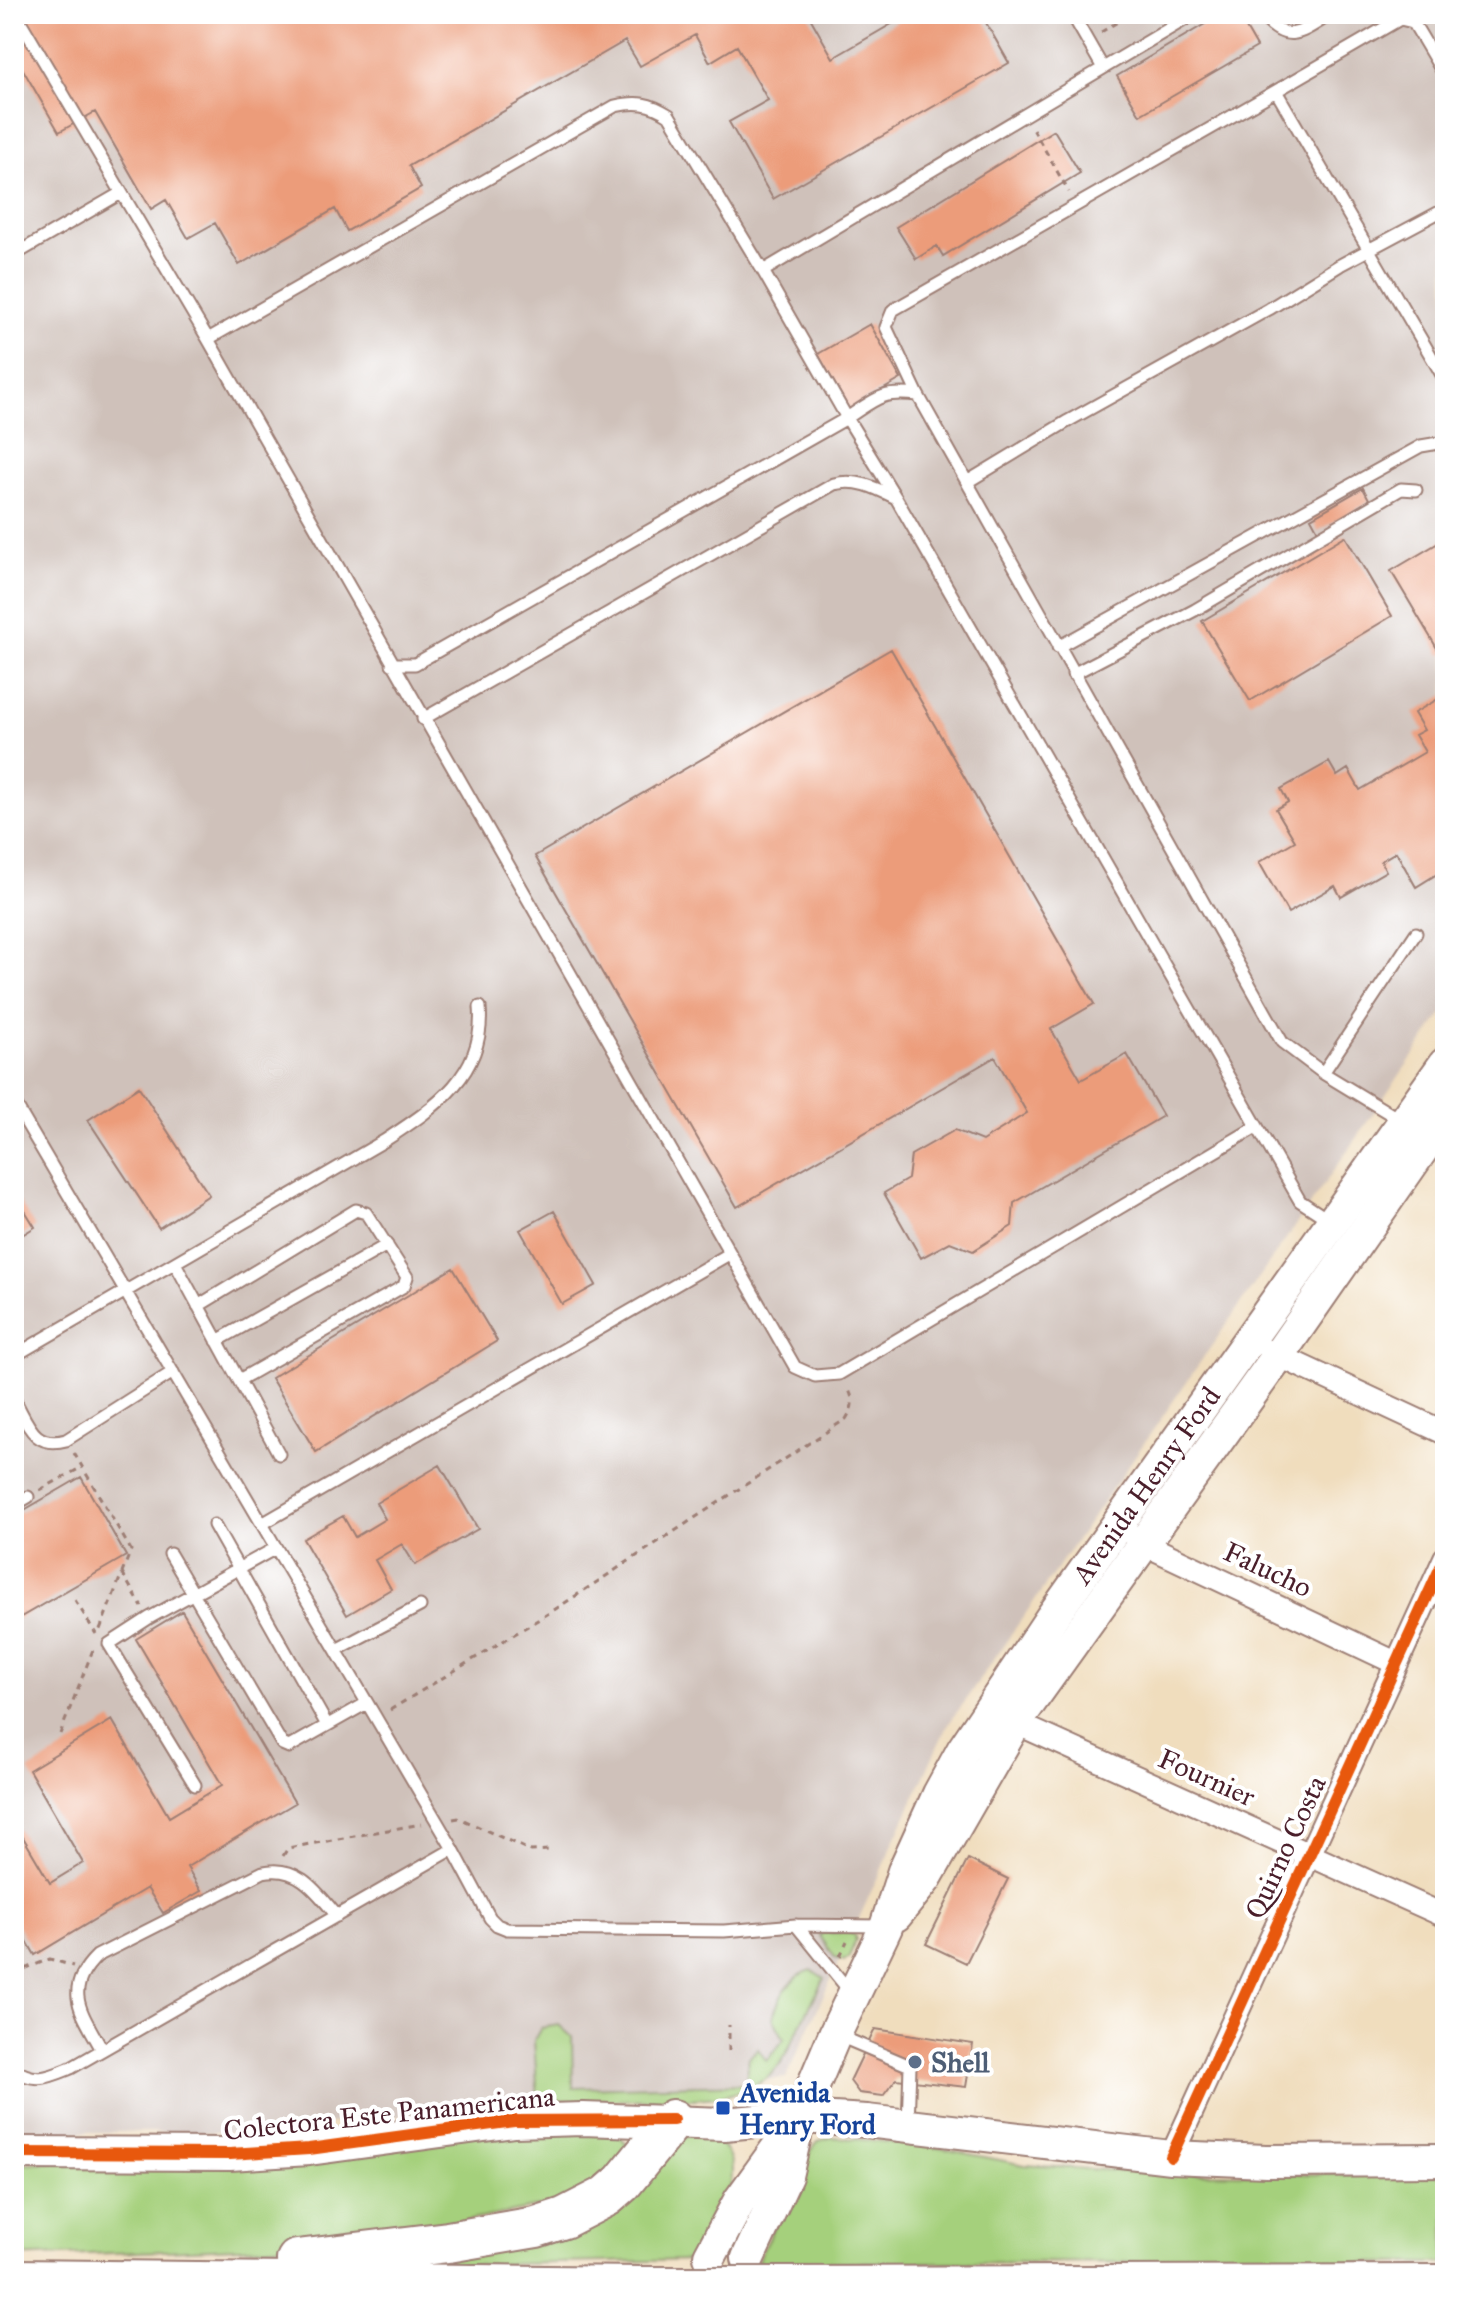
<svg xmlns="http://www.w3.org/2000/svg" width="1459" height="2302" font-family="'IM FELL Great Primer',serif">
<style>
.industrial{fill:#cfc1ba}
.green{fill:#a5d07c;stroke:#787854;stroke-width:2}
.building{fill:#ec9c7a}
.lines{fill:none;stroke-linecap:round;stroke-linejoin:round}
.lane-casing{stroke:#9d7e74;stroke-width:15}
.street-casing{stroke:#9d7e74;stroke-width:26}
.secondary-casing{stroke:#9d7e74;stroke-width:36}
.highway-casing{stroke:#9d7e74;stroke-width:44}
.path{stroke:#9d7e74;stroke-width:3;stroke-dasharray:6 6;stroke-linecap:butt}
.lane{stroke:#fff;stroke-width:11}
.street{stroke:#fff;stroke-width:22}
.secondary{stroke:#fff;stroke-width:32}
.highway{stroke:#fff;stroke-width:40}
.highway-bridge-casing{stroke:#9d7e74;stroke-width:44;stroke-linecap:butt}
.highway-bridge{stroke:#fff;stroke-width:40}
.cycleway-casing{stroke:#fff;stroke-width:17}
.cycleway{stroke:#e8590c;stroke-width:12}
.service-dot{fill:#5c6f8a;stroke:#fff;stroke-width:3}
.transit-dot{fill:#1a4fb4;stroke:#fff;stroke-width:3}
.labels{text-anchor:middle;stroke-width:8;stroke-linejoin:round;paint-order:stroke}
.street-label{font-size:28px;fill:#4a1f2b;stroke:#fff}
.service-label{font-size:28px;font-weight:bold;fill:#4e5e75;stroke:#fff;text-anchor:start}
.transit-label{font-size:28px;font-weight:bold;fill:#164399;stroke:#fff;text-anchor:start}
</style>
<rect width="100%" height="100%" fill="#fff"/>
<filter id="ink" filterUnits="userSpaceOnUse"><feTurbulence type="fractalNoise" baseFrequency=".0125" numOctaves="2"/><feDisplacementMap in="SourceGraphic" scale="16" xChannelSelector="R" yChannelSelector="G"/><feConvolveMatrix kernelMatrix="1 2 1 2 8 2 1 2 1" color-interpolation-filters="sRGB"/></filter>
<filter id="wash" filterUnits="userSpaceOnUse"><feTurbulence type="fractalNoise" baseFrequency=".006" numOctaves="4" result="noise"/><feDisplacementMap in="SourceGraphic" scale="32" xChannelSelector="R" yChannelSelector="G"/><feGaussianBlur stdDeviation="1.8" result="paint"/><feColorMatrix in="noise" values="0 0 0 0 0 0 0 0 0 0 0 0 0 0 0 0 0 1.4 0 .05"/><feComposite in="paint" operator="in"/></filter>
<g filter="url(#wash)">
<rect width="100%" height="100%" fill="#f0ddbd"/>
<path class="industrial" d="M 14,14 L 1445,14 L 1445,1010 L 946,1728 L 786,2078 L 241,2132 L 14,2132 Z"/>
<path class="green" d="M 846,1932 L 854,1934 L 856,1940 L 849,1957 L 844,1961 L 835,1958 L 820,1936 L 822,1933 Z
M 812,1970 L 824,1978 L 781,2064 L 766,2079 L 747,2090 L 719,2097 L 693,2099 L 538,2101 L 534,2040 L 541,2028 L 559,2025 L 572,2037 L 573,2088 L 746,2084 L 749,2057 L 758,2049 L 767,2061 L 784,2039 L 773,2018 C 778,1998 790,1975 812,1970 Z
M 524,2129 L 619,2135 L 627,2144 L 627,2157 L 570,2201 L 368,2240 L 264,2247 L 14,2257 L 14,2164 Z
M 694,2134 C 701,2137 711,2138 717,2142 C 755,2168 711,2231 696,2260 L 468,2265 L 355,2264 L 516,2238 L 667,2143 Z
M 832,2137 L 924,2145 L 1025,2165 L 1152,2173 L 1445,2175 L 1445,2263 L 757,2262 L 806,2157 L 818,2141 Z"/>
<g id="blocks">
<path class="building" d="M 20,14 L 808,14 L 833,58 L 909,14 L 981,14 L 1009,63 L 773,199 L 729,122 L 768,100 L 737,46 L 710,62 L 695,35 L 640,66 L 625,41 L 409,166 L 421,188 L 347,231 L 335,209 L 239,265 L 215,223 L 188,238 L 166,200 L 151,209 L 95,112 L 59,132 L 14,54 L 14,18 Z
M 1222,14 L 1238,14 L 1257,47 L 1140,115 L 1117,76 Z
M 1054,130 L 1080,173 L 943,256 L 937,246 L 916,259 L 896,227 Z
M 870,324 L 901,379 L 849,409 L 818,354 Z
M 1363,488 L 1370,501 L 1318,531 L 1311,518 Z
M 1345,536 L 1392,616 L 1250,701 L 1202,621 Z
M 1445,539 L 1445,653 L 1441,655 L 1391,571 Z
M 891,649 L 1094,1004 L 1051,1029 L 1081,1080 L 1127,1054 L 1163,1116 L 1014,1203 L 1012,1226 L 973,1251 L 950,1242 L 921,1258 L 884,1193 L 908,1179 L 911,1155 L 955,1130 L 982,1141 L 1027,1113 L 995,1057 L 737,1207 L 535,856 Z
M 1445,695 L 1445,869 L 1416,887 L 1396,852 L 1381,861 L 1386,871 L 1341,897 L 1335,886 L 1288,913 L 1259,862 L 1295,841 L 1276,809 L 1288,802 L 1281,789 L 1329,762 L 1337,776 L 1348,769 L 1360,790 L 1425,752 L 1415,735 L 1424,730 L 1414,713 Z
M 139,1087 L 209,1195 L 159,1228 L 88,1120 Z
M 14,1193 L 35,1227 L 14,1240 Z
M 554,1211 L 596,1285 L 562,1304 L 520,1230 Z
M 453,1268 L 497,1341 L 316,1452 L 271,1378 Z
M 440,1465 L 478,1529 L 415,1565 L 402,1544 L 375,1560 L 391,1589 L 347,1615 L 303,1539 L 343,1516 L 355,1537 L 385,1519 L 376,1503 Z
M 81,1477 L 126,1556 L 14,1621 L 14,1516 Z
M 182,1611 L 295,1803 L 187,1867 L 201,1891 L 163,1913 L 147,1888 L 35,1955 L 14,1919 L 14,1822 L 50,1883 L 83,1863 L 29,1770 L 112,1720 L 169,1817 L 222,1785 L 136,1639 Z
M 968,1859 L 1008,1879 L 966,1963 L 926,1944 Z
M 875,2029 L 973,2044 L 966,2087 L 896,2079 L 883,2096 L 859,2093 L 850,2081 Z"/>
</g>
</g>
<g filter="url(#ink)">
<use href="#blocks" fill-opacity="0" stroke="#9d7e74" stroke-width="2"/>
<g class="lines">
<g class="lane-casing">
<path id="lane" d="M 16,14 L 208,339 L 795,1367 L 815,1376 L 839,1374 L 1256,1127
M 1072,14 L 1103,68
M 1261,14 C 1287,47 1302,32 1331,14
M 1276,91 L 1400,19 L 1413,22 L 1445,76
M 14,255 L 121,193
M 208,339 L 615,106 C 637,101 650,103 669,115 L 763,271
M 918,395 C 881,391 877,398 847,418 L 763,271 L 1194,14
M 967,482 L 1068,421 L 1269,309 L 1340,265 L 1445,209
M 1058,647 L 1421,446 L 1445,442
M 392,664 L 415,664 L 847,418 L 896,498 L 1300,1201 L 1329,1220
M 1073,674 L 1195,610 L 1401,489 L 1416,490
M 423,719 L 834,484 C 857,478 876,488 896,498
M 1323,1073 L 1416,933
M 14,1102 L 453,1849 L 490,1918 L 497,1925 L 507,1929 L 724,1931 L 796,1925 L 881,1926
M 1402,1121 L 1323,1073 L 1282,1042 L 918,395 L 886,327 L 893,310 L 1276,91 L 1445,380
M 175,1263 L 279,1454
M 198,1306 L 356,1210 L 366,1213 L 407,1277 L 404,1286 L 239,1380
M 217,1341 L 387,1245
M 14,1356 L 384,1141 C 434,1108 486,1075 480,1007
M 14,1399 C 28,1423 33,1449 66,1440 L 173,1372
M 14,1505 L 28,1497
M 262,1524 L 729,1254
M 214,1525 L 327,1725
M 170,1554 L 282,1744 L 289,1747 L 367,1703
M 336,1650 L 420,1606
M 195,1785 L 109,1644 L 149,1618 L 276,1548
M 796,1925 L 851,1993
M 837,2035 L 910,2066 L 908,2125
M 102,2050 C 83,2014 61,1991 97,1956 L 263,1872 C 298,1864 317,1892 337,1916
M 14,2069 C 35,2084 49,2077 71,2068 L 453,1849"/>
</g>
<g class="street-casing">
<path id="street" d="M 1269,1351 L 1445,1433
M 1135,1537 L 1144,1544 L 1396,1663
M 1005,1718 L 1445,1916
M 1171,2157 L 1445,1558"/>
</g>
<g class="secondary-casing">
<g id="secondary">
<path d="M 896,1915 L 925,1879 L 1015,1723 L 1278,1356 L 1445,1116"/>
<path d="M 14,2153 L 230,2154 L 309,2149 L 514,2121 L 583,2119 L 724,2124 L 800,2117 L 867,2121 L 1171,2157 L 1266,2161 L 1445,2160"/>
<path id="s1" d="M 710,2256 L 740,2200 L 800,2117 L 835,2034 L 886,1927 L 904,1871 L 939,1794 L 963,1750 L 1052,1617 L 1445,1064"/>
<path d="M 748,2258 L 786,2176 L 796,2131"/>
</g>
</g>
<g class="highway-casing">
<path id="highway" d="M 297,2260 L 448,2242 L 536,2227 L 564,2218 L 607,2196 L 622,2183 L 673,2120
M 14,2280 L 643,2287
M 783,2287 L 1445,2285"/>
</g>
<path class="path" d="M 1101,32 L 1131,14
M 1033,129 L 1069,192
M 74,1453 L 131,1550 L 99,1632
M 40,1490 L 82,1467
M 122,1573 L 142,1607
M 75,1600 L 96,1634
M 390,1710 L 554,1610 L 846,1419 C 853,1408 855,1399 847,1387
M 60,1734 L 94,1647
M 453,1819 L 459,1818 L 531,1851 L 550,1850
M 283,1856 L 288,1848 L 421,1824
M 840,1956 L 847,1941
M 14,1973 L 50,1959 L 73,1966
M 729,2051 L 729,2025"/>
<use href="#lane" class="lane"/>
<use href="#street" class="street"/>
<use href="#secondary" class="secondary"/>
<use href="#highway" class="highway"/>
<g class="highway-bridge-casing">
<path id="highway-bridge" d="M 643,2287 L 783,2287"/>
</g>
<use href="#highway-bridge" class="highway-bridge"/>
<g class="cycleway-casing">
<path id="cycleway" d="M 14,2153 L 230,2154 L 309,2149 L 514,2121 L 673,2120
M 1171,2157 L 1445,1558"/>
</g>
<use href="#cycleway" class="cycleway"/>
</g>
</g>
<circle class="service-dot" cx="915" cy="2062" r="8"/>
<rect class="transit-dot" x="715" y="2100" width="16" height="16" rx="4"/>
<g class="labels">
<g class="street-label">
<text dy="10" stroke="none"><textPath href="#s1" startOffset="890">Avenida Henry Ford</textPath></text>
<text transform="translate(1268 1569) rotate(25)" y="10">Falucho</text>
<text transform="translate(1207 1777) rotate(24)" y="10">Fournier</text>
<text transform="translate(1285 1847) rotate(-65)" y="10">Quirno Costa</text>
<text transform="translate(389 2113) rotate(-6)" y="10">Colectora Este Panamericana</text>
</g>
<g class="service-label">
<text x="931" y="2072">Shell</text>
</g>
<g class="transit-label">
<text x="739" y="2102">Avenida<tspan x="739" dy="32">Henry Ford</tspan></text>
</g>
</g>
<rect width="1459" height="2302" fill="none" stroke="#fff" stroke-width="48"/>
</svg>
